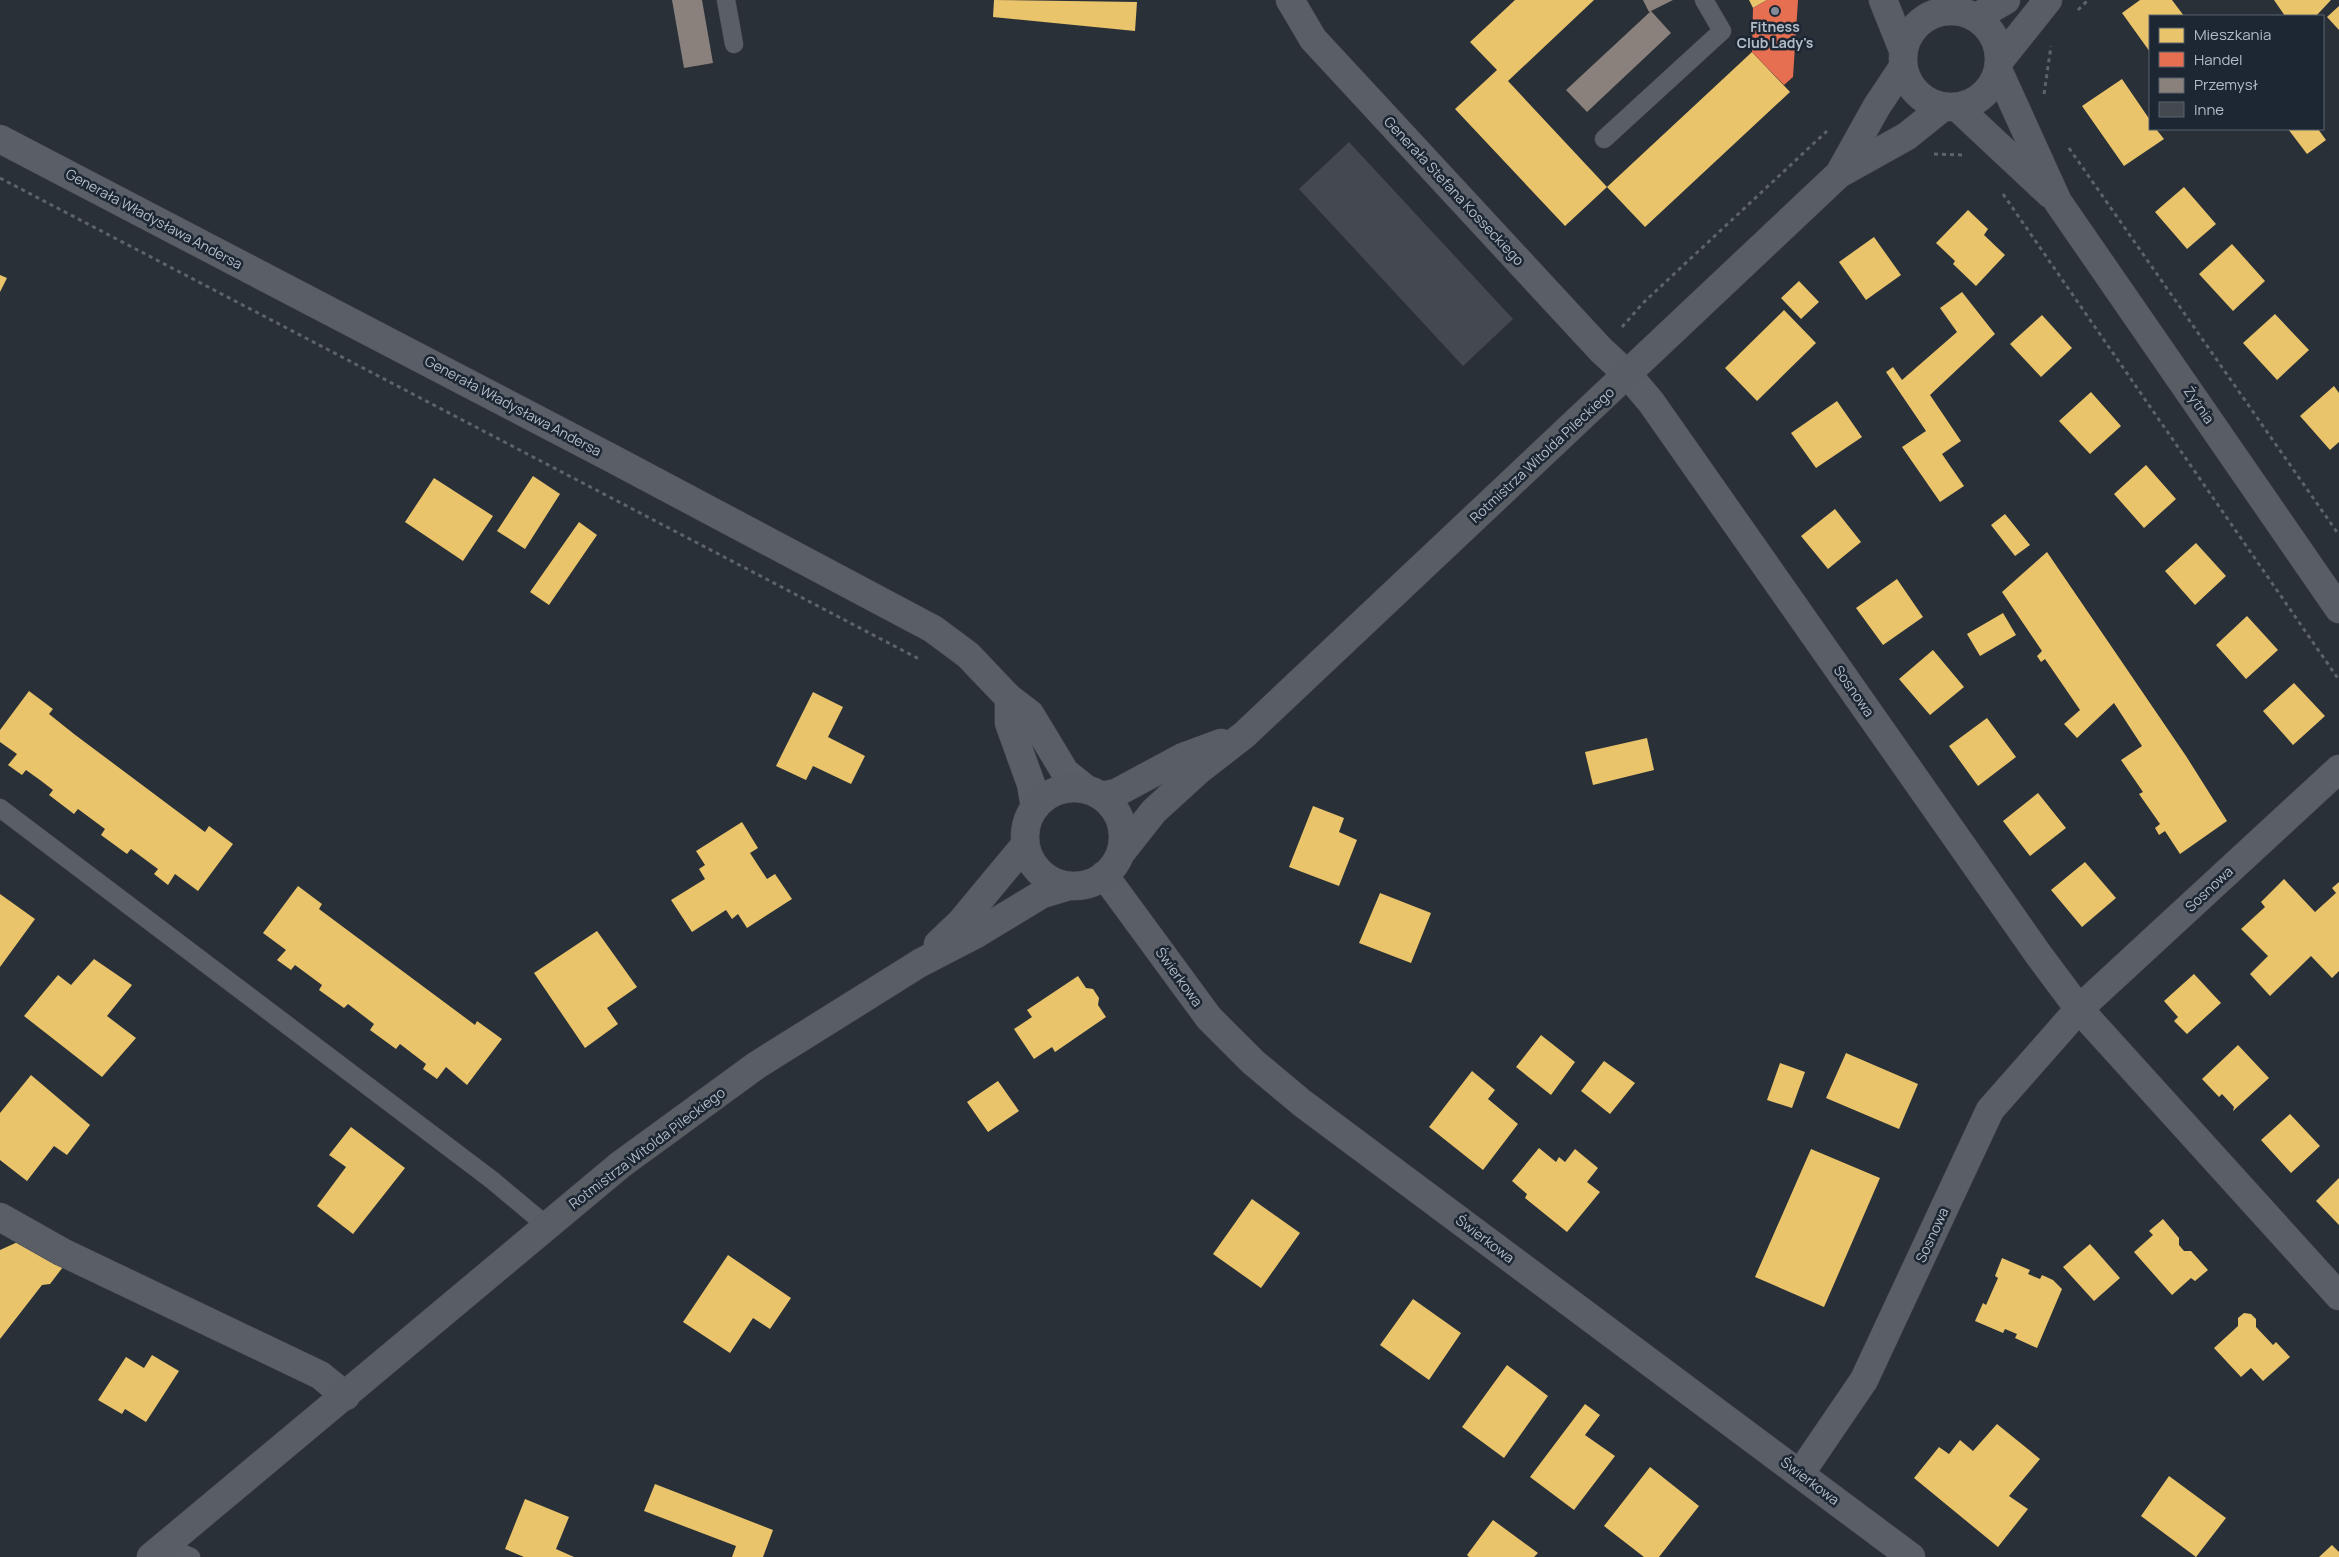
<svg xmlns="http://www.w3.org/2000/svg" width="2339" height="1557" font-family="Manrope,sans-serif">
<style>
.homes{fill:#e9c46a}
.shops{fill:#e76f51}
.industry{fill:#8a817c}
.building{fill:#444950}
.lines{fill:none;stroke-linecap:round;stroke-linejoin:round}
.lane-casing{stroke:#484c53;stroke-width:19}
.street-casing{stroke:#484c53;stroke-width:29}
.secondary-casing{stroke:#484c53;stroke-width:29}
.path{stroke:#5d636a;stroke-width:3;stroke-dasharray:4 4;stroke-linecap:butt}
.lane{stroke:#5a5e66;stroke-width:18}
.street{stroke:#5a5e66;stroke-width:28}
.secondary{stroke:#595d64;stroke-width:28}
.poi-dot{fill:#848b96;stroke:#1d2633;stroke-width:2}
.labels{text-anchor:middle;stroke-width:5;stroke-linejoin:round;paint-order:stroke}
.poi-label{font-size:14px;font-weight:bold;fill:#b4bcc9;stroke:#1d2633}
.street-label{font-size:14px;fill:#b4bcc9;stroke:#1d2633}
</style>
<rect width="100%" height="100%" fill="#2a3038"/>
<path class="homes" d="M 994,0 L 1137,2 L 1135,31 L 993,17 Z
M 1515,0 L 1594,0 L 1508,81 L 1607,187 L 1565,226 L 1455,109 L 1497,70 L 1470,42 Z
M 1749,0 L 1767,0 L 1753,8 Z
M 2140,0 L 2172,0 L 2184,16 L 2150,16 L 2150,52 L 2122,13 Z
M 2274,0 L 2331,0 L 2316,16 L 2285,16 Z
M 2339,6 L 2339,30 L 2327,17 Z
M 1752,52 L 1790,92 L 1645,227 L 1607,187 Z
M 2122,79 L 2150,120 L 2150,129 L 2156,129 L 2164,139 L 2124,166 L 2082,106 Z
M 2288,129 L 2318,129 L 2326,140 L 2307,154 Z
M 2184,187 L 2216,224 L 2187,249 L 2155,212 Z
M 1968,210 L 1988,229 L 1984,235 L 2005,255 L 1976,286 L 1953,264 L 1955,261 L 1936,243 Z
M 1874,237 L 1901,275 L 1866,300 L 1839,262 Z
M 2232,244 L 2265,281 L 2233,311 L 2199,274 Z
M 0,275 L 7,278 L 0,292 Z
M 1799,281 L 1819,302 L 1801,319 L 1781,298 Z
M 1962,292 L 1995,334 L 1930,395 L 1961,441 L 1942,454 L 1964,486 L 1940,502 L 1902,447 L 1926,431 L 1886,372 L 1893,367 L 1902,380 L 1957,332 L 1940,308 Z
M 1784,310 L 1816,343 L 1757,401 L 1725,368 Z
M 2275,314 L 2309,350 L 2277,380 L 2243,343 Z
M 2042,315 L 2072,348 L 2041,377 L 2010,344 Z
M 2334,386 L 2339,393 L 2339,442 L 2330,450 L 2300,416 Z
M 2091,392 L 2121,426 L 2090,454 L 2059,421 Z
M 1837,401 L 1862,437 L 1816,468 L 1791,433 Z
M 2146,465 L 2176,499 L 2144,528 L 2114,494 Z
M 533,476 L 560,494 L 525,549 L 497,531 Z
M 434,478 L 493,516 L 463,561 L 405,522 Z
M 1835,509 L 1861,542 L 1828,569 L 1801,536 Z
M 2005,514 L 2030,545 L 2015,556 L 1991,525 Z
M 579,522 L 597,535 L 549,605 L 530,592 Z
M 2196,543 L 2226,576 L 2195,605 L 2165,571 Z
M 2047,552 L 2186,756 L 2227,821 L 2180,854 L 2165,831 L 2159,835 L 2155,828 L 2160,824 L 2139,794 L 2143,792 L 2121,760 L 2142,746 L 2114,703 L 2077,738 L 2064,724 L 2080,710 L 2045,659 L 2041,662 L 2037,656 L 2042,651 L 2002,592 Z
M 1897,579 L 1923,617 L 1883,645 L 1856,608 Z
M 2003,613 L 2016,635 L 1980,656 L 1967,634 Z
M 2247,616 L 2278,650 L 2246,679 L 2216,645 Z
M 1933,650 L 1964,687 L 1930,715 L 1899,679 Z
M 2294,683 L 2325,716 L 2293,745 L 2263,711 Z
M 29,691 L 53,709 L 49,714 L 74,734 L 205,832 L 209,826 L 233,844 L 198,891 L 175,874 L 168,885 L 154,874 L 158,869 L 131,849 L 127,854 L 101,835 L 105,829 L 78,809 L 74,814 L 49,795 L 53,790 L 40,780 L 26,770 L 22,775 L 8,765 L 17,754 L 0,742 L 0,730 Z
M 813,692 L 843,707 L 828,737 L 865,756 L 851,784 L 813,766 L 806,780 L 776,766 Z
M 1987,718 L 2016,757 L 1978,786 L 1949,746 Z
M 1647,738 L 1654,770 L 1593,785 L 1585,752 Z
M 2038,793 L 2066,828 L 2030,856 L 2003,821 Z
M 1313,806 L 1344,818 L 1339,832 L 1357,840 L 1339,886 L 1289,867 Z
M 742,822 L 758,848 L 750,853 L 767,879 L 775,874 L 792,899 L 747,928 L 738,914 L 732,919 L 726,910 L 692,932 L 671,900 L 705,879 L 699,869 L 705,865 L 696,851 Z
M 2085,862 L 2116,898 L 2082,927 L 2051,890 Z
M 2284,879 L 2315,912 L 2336,893 L 2332,888 L 2339,882 L 2339,971 L 2332,978 L 2311,956 L 2270,996 L 2250,974 L 2268,956 L 2241,929 L 2265,907 L 2261,902 Z
M 298,886 L 322,904 L 319,909 L 475,1025 L 477,1021 L 502,1039 L 467,1085 L 446,1067 L 437,1079 L 423,1069 L 426,1064 L 400,1044 L 396,1049 L 370,1030 L 374,1024 L 348,1004 L 344,1008 L 319,990 L 322,985 L 295,965 L 291,970 L 277,960 L 286,950 L 263,933 Z
M 1380,893 L 1431,913 L 1411,963 L 1359,943 Z
M 0,894 L 35,919 L 0,967 Z
M 597,931 L 637,987 L 607,1008 L 618,1024 L 585,1048 L 534,973 Z
M 94,959 L 132,985 L 107,1016 L 136,1038 L 102,1077 L 24,1016 L 58,975 L 71,985 Z
M 2194,974 L 2221,1003 L 2187,1034 L 2174,1021 L 2178,1017 L 2164,1001 Z
M 1078,976 L 1086,988 L 1093,989 L 1099,998 L 1098,1005 L 1106,1017 L 1055,1052 L 1052,1047 L 1034,1059 L 1014,1029 L 1032,1017 L 1027,1010 Z
M 1541,1035 L 1575,1062 L 1551,1095 L 1516,1067 Z
M 2238,1045 L 2269,1078 L 2233,1111 L 2234,1107 L 2222,1094 L 2219,1097 L 2202,1079 Z
M 1846,1053 L 1918,1084 L 1899,1129 L 1826,1098 Z
M 1604,1061 L 1635,1083 L 1610,1114 L 1581,1091 Z
M 1780,1063 L 1805,1072 L 1792,1108 L 1767,1100 Z
M 1472,1071 L 1495,1090 L 1488,1099 L 1518,1124 L 1483,1170 L 1429,1127 Z
M 31,1075 L 90,1125 L 67,1155 L 54,1146 L 27,1181 L 0,1160 L 0,1113 Z
M 998,1081 L 1019,1111 L 988,1132 L 967,1102 Z
M 2290,1114 L 2320,1146 L 2291,1173 L 2261,1140 Z
M 351,1127 L 405,1168 L 353,1234 L 317,1206 L 346,1167 L 329,1155 Z
M 1539,1148 L 1556,1162 L 1559,1157 L 1565,1162 L 1575,1149 L 1598,1168 L 1587,1182 L 1600,1192 L 1567,1232 L 1525,1198 L 1527,1194 L 1512,1181 Z
M 1811,1149 L 1880,1178 L 1824,1307 L 1755,1277 Z
M 2339,1178 L 2339,1225 L 2316,1201 Z
M 1252,1199 L 1300,1233 L 1261,1288 L 1213,1254 Z
M 2163,1219 L 2179,1238 L 2179,1245 L 2184,1251 L 2191,1251 L 2208,1270 L 2195,1281 L 2191,1278 L 2172,1295 L 2134,1252 L 2153,1235 L 2149,1231 Z
M 22,1240 L 63,1267 L 50,1284 L 42,1285 L 0,1339 L 0,1250 Z
M 2090,1244 L 2120,1278 L 2094,1301 L 2063,1267 Z
M 728,1255 L 791,1298 L 770,1329 L 753,1318 L 730,1353 L 683,1322 Z
M 2002,1258 L 2030,1270 L 2028,1274 L 2040,1279 L 2042,1275 L 2053,1280 L 2062,1289 L 2037,1348 L 2015,1338 L 2017,1334 L 2005,1329 L 2003,1333 L 1975,1321 L 1983,1303 L 1986,1305 L 1998,1278 L 1995,1276 Z
M 1413,1299 L 1461,1333 L 1429,1380 L 1380,1345 Z
M 2244,1313 L 2251,1314 L 2256,1319 L 2256,1327 L 2273,1345 L 2276,1342 L 2290,1357 L 2263,1381 L 2251,1368 L 2241,1377 L 2214,1348 L 2238,1326 L 2238,1318 Z
M 152,1355 L 179,1371 L 146,1422 L 125,1409 L 122,1414 L 98,1400 L 126,1357 L 144,1368 Z
M 1507,1365 L 1548,1396 L 1504,1458 L 1462,1427 Z
M 1585,1404 L 1600,1415 L 1585,1435 L 1615,1456 L 1574,1510 L 1530,1477 Z
M 1997,1424 L 2040,1459 L 2009,1496 L 2028,1509 L 1998,1547 L 1914,1478 L 1939,1447 L 1949,1454 L 1960,1440 L 1973,1451 Z
M 1650,1467 L 1699,1506 L 1659,1557 L 1644,1557 L 1604,1526 Z
M 2169,1476 L 2226,1518 L 2196,1557 L 2141,1516 Z
M 655,1484 L 773,1530 L 763,1557 L 732,1557 L 736,1546 L 644,1511 Z
M 525,1499 L 569,1517 L 556,1549 L 574,1557 L 524,1557 L 505,1549 Z
M 1493,1520 L 1538,1553 L 1534,1557 L 1469,1557 L 1467,1555 Z
M 2332,1545 L 2339,1552 L 2339,1557 L 2319,1557 Z"/>
<path class="shops" d="M 1767,0 L 1798,0 L 1793,77 L 1784,85 L 1752,52 L 1753,8 Z"/>
<path class="industry" d="M 672,0 L 702,0 L 713,63 L 684,68 Z
M 1643,0 L 1673,0 L 1651,11 L 1671,33 L 1587,112 L 1566,90 L 1651,11 L 1649,12 Z"/>
<path class="building" d="M 1349,142 L 1513,319 L 1463,366 L 1299,189 Z"/>
<g class="lines">
<g class="lane-casing">
<path id="lane" d="M 726,0 L 734,44
M 1604,139 L 1722,31 L 1704,0
M 0,808 L 492,1180 L 547,1226
M 164,1546 L 191,1557"/>
</g>
<g class="street-casing">
<path id="street" d="M 1290,0 L 1313,39 L 1601,350 L 1628,375 L 1651,402 L 2038,954 L 2079,1009 L 2339,1296
M 0,139 L 613,459 L 933,629 L 968,655 L 1009,698 L 1030,714 L 1065,772 L 1086,789
M 1009,698 L 1009,723 L 1031,784 L 1035,807
M 1104,875 L 1209,1018 L 1253,1062 L 1302,1103 L 1911,1557
M 0,1217 L 62,1252 L 320,1375 L 346,1396
M 1800,1474 L 1864,1380 L 1990,1110 L 2079,1009 L 2339,769"/>
</g>
<g class="secondary-casing">
<path id="secondary" d="M 1883,0 L 1903,50
M1903 59a48 48 0 1 1 96 0a48 48 0 1 1-96 0Z
M 1977,17 L 2006,0
M 2000,60 L 2048,0
M 1999,72 L 2058,202 L 2339,609
M 1957,107 L 2050,194
M 1839,174 L 1877,106 L 1903,67
M1025 837a49 49 0 1 1 98 0a49 49 0 1 1-98 0Z
M 1101,796 L 1116,793 L 1183,757 L 1221,743
M 1120,854 L 1154,811 L 1199,770 L 1244,735 L 1839,174 L 1907,136 L 1943,107
M 938,944 L 961,922 L 1025,845
M 151,1557 L 620,1165 L 757,1065 L 920,963 L 976,934 L 1042,894 L 1069,886"/>
</g>
<path class="path" d="M 2078,10 L 2088,0
M 2044,94 L 2051,46
M 2069,148 L 2339,535
M 1934,154 L 1963,155
M 0,178 L 921,660
M 2003,194 L 2339,680
M 1622,327 L 1643,303 L 1827,131"/>
<use href="#lane" class="lane"/>
<use href="#street" class="street"/>
<use href="#secondary" class="secondary"/>
</g>
<circle class="poi-dot" cx="1775" cy="11" r="5"/>
<g class="labels">
<g class="poi-label">
<text x="1775" y="32">Fitness<tspan x="1775" dy="16">Club Lady's</tspan></text>
</g>
<g class="street-label">
<text transform="translate(1454 191) rotate(47)" y="5">Generała Stefana Kosseckiego</text>
<text transform="translate(154 219) rotate(28)" y="5">Generała Władysława Andersa</text>
<text transform="translate(2199 405) rotate(55)" y="5">Żytnia</text>
<text transform="translate(513 406) rotate(28)" y="5">Generała Władysława Andersa</text>
<text transform="translate(1542 455) rotate(-43)" y="5">Rotmistrza Witolda Pileckiego</text>
<text transform="translate(1854 691) rotate(55)" y="5">Sosnowa</text>
<text transform="translate(2209 889) rotate(-43)" y="5">Sosnowa</text>
<text transform="translate(1179 977) rotate(54)" y="5">Świerkowa</text>
<text transform="translate(647 1148) rotate(-37)" y="5">Rotmistrza Witolda Pileckiego</text>
<text transform="translate(1932 1235) rotate(-65)" y="5">Sosnowa</text>
<text transform="translate(1485 1239) rotate(37)" y="5">Świerkowa</text>
<text transform="translate(1810 1481) rotate(37)" y="5">Świerkowa</text>
</g>
</g>
<rect x="2149" y="15" width="175" height="115" fill="#1d2633" stroke="#59626f"/>
<rect x="2159" y="28" width="25" height="15" fill="#e9c46a" stroke="#59626f"/>
<text x="2194" y="40" font-size="15" fill="#b4bcc9">Mieszkania</text>
<rect x="2159" y="52" width="25" height="15" fill="#e76f51" stroke="#59626f"/>
<text x="2194" y="65" font-size="15" fill="#b4bcc9">Handel</text>
<rect x="2159" y="78" width="25" height="15" fill="#8a817c" stroke="#59626f"/>
<text x="2194" y="90" font-size="15" fill="#b4bcc9">Przemysł</text>
<rect x="2159" y="102" width="25" height="15" fill="#444950" stroke="#59626f"/>
<text x="2194" y="115" font-size="15" fill="#b4bcc9">Inne</text>
</svg>
